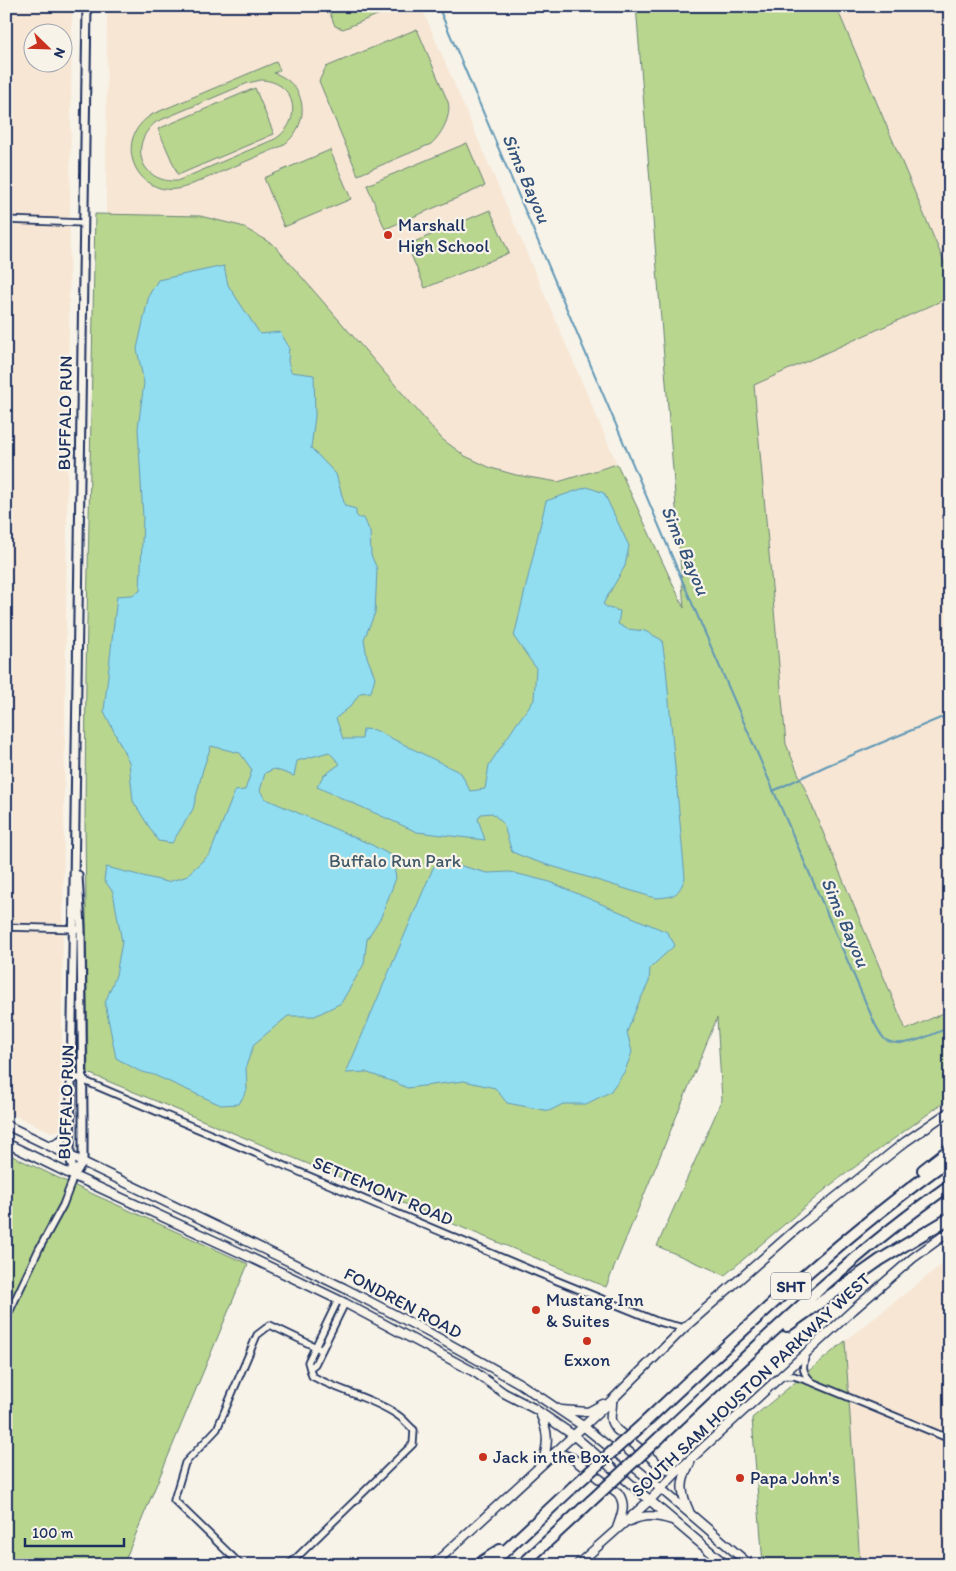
<svg xmlns="http://www.w3.org/2000/svg" width="956" height="1571" font-family="Itim,sans-serif">
<style>
.built{fill:#f7e6d4;fill-rule:evenodd}
.green{fill:#b9d68e;stroke:#6a8276;fill-rule:evenodd}
.water{fill:#92def1;stroke:#6298b6}
.lines{fill:none;stroke-linecap:round;stroke-linejoin:round}
.stream{stroke:#6298b6;stroke-width:2}
.minor-casing{stroke:#1b2f5e;stroke-width:9}
.tertiary-casing{stroke:#1b2f5e;stroke-width:11}
.secondary-casing{stroke:#1b2f5e;stroke-width:11}
.motorway-casing{stroke:#1b2f5e;stroke-width:14}
.minor{stroke:#f7f3e8;stroke-width:5.5}
.tertiary{stroke:#f7f3e8;stroke-width:7}
.secondary{stroke:#f7f3e8;stroke-width:8}
.motorway{stroke:#f7f3e8;stroke-width:10}
.motorway-bridge-casing{stroke:#1b2f5e;stroke-width:14;stroke-linecap:butt}
.motorway-bridge{stroke:#f7f3e8;stroke-width:10}
.poi-dot{fill:#c8321e;stroke:#f7f3e8;stroke-width:2}
.labels{text-anchor:middle;stroke-width:4.5;stroke-linejoin:round;paint-order:stroke}
.shield{fill:#f7f3e8;stroke:#5d6a87;stroke-width:1}
.shield-label{font-size:16px;font-weight:bold;fill:#1b2f5e}
.poi-label{font-size:18px;fill:#1b2f5e;stroke:#f7f3e8;text-anchor:start}
.street-label{font-size:18px;fill:#1b2f5e;stroke:#f7f3e8}
.park-label{font-size:18px;fill:#42596a;stroke:#f7f3e8}
.water-label{font-size:19px;font-style:italic;fill:#33527b;stroke:#f7f3e8}
</style>
<rect width="100%" height="100%" fill="#f7f3e8"/>
<filter id="ink" filterUnits="userSpaceOnUse"><feTurbulence type="fractalNoise" baseFrequency=".02" numOctaves="2"/><feDisplacementMap in="SourceGraphic" scale="10" xChannelSelector="R" yChannelSelector="G"/><feConvolveMatrix kernelMatrix="1 2 1 2 8 2 1 2 1" color-interpolation-filters="sRGB"/></filter>
<g filter="url(#ink)">
<path class="built" d="M 6,6 L 72,6 L 61,1129 L 52,1132 L 6,1112 ZM 32,32 L 62,32 L 62,62 L 32,62 Z
M 107,6 L 421,6 L 617,464 L 558,482 L 516,475 L 491,468 L 465,456 L 442,439 L 106,214 Z
M 836,6 L 950,6 L 950,276 Z
M 950,297 L 950,1010 L 906,1030 L 786,744 L 754,385 Z
M 950,1258 L 950,1565 L 860,1565 L 845,1341 Z"/>
<path class="green" d="M 327,6 L 399,6 L 343,29 L 335,26 Z
M 636,6 L 836,6 L 950,276 L 950,297 L 754,385 L 786,744 L 906,1030 L 950,1010 L 950,1098 L 833,1183 L 725,1275 L 657,1246 L 722,1100 L 717,1018 L 606,1287 L 88,1073 L 85,824 L 86,671 L 95,214 L 200,216 L 241,226 L 274,245 L 442,439 L 465,456 L 491,468 L 516,475 L 558,482 L 617,464 L 684,608 Z
M 417,29 L 448,102 C 452,116 441,135 431,144 L 358,175 L 319,81 L 326,67 Z
M 276,62 L 280,70 L 274,73 C 309,85 311,126 282,146 L 188,186 C 139,205 108,140 153,114 ZM 261,80 C 296,81 304,121 275,139 L 177,181 C 140,183 128,144 156,122 L 248,83 Z
M 255,88 L 274,134 L 178,175 L 158,129 Z
M 467,143 L 485,186 L 385,229 L 367,185 Z
M 330,150 L 351,199 L 284,227 L 264,178 Z
M 490,210 L 509,253 L 425,288 L 407,245 Z
M 6,1153 L 84,1190 L 248,1264 L 123,1565 L 6,1565 Z
M 845,1341 L 860,1565 L 763,1565 L 752,1418 Z"/>
<path class="water" d="M 224,266 L 228,285 L 260,334 L 280,332 L 289,347 L 288,361 L 291,372 L 314,375 L 315,416 L 311,448 L 336,474 L 345,506 L 356,509 L 356,515 L 359,518 L 364,518 L 370,532 L 371,555 L 377,569 L 375,613 L 364,639 L 367,657 L 375,677 L 371,692 L 360,693 L 351,706 L 336,718 L 343,739 L 362,739 L 363,729 L 375,730 L 461,773 L 470,791 L 485,789 L 489,765 L 517,723 L 534,700 L 536,668 L 514,637 L 546,501 L 587,487 L 604,493 L 629,546 L 625,566 L 603,604 L 608,608 L 620,611 L 618,624 L 627,629 L 645,631 L 662,640 L 666,668 L 685,878 C 678,896 674,897 655,898 L 532,860 L 512,852 L 503,823 L 492,813 L 481,814 L 478,819 L 485,840 L 417,832 L 317,787 L 323,776 L 340,764 L 329,752 L 297,761 L 294,776 L 274,769 L 265,773 L 260,791 L 266,799 L 372,845 L 392,856 L 396,878 L 381,917 L 367,939 L 364,964 L 341,1003 L 315,1016 L 288,1016 L 254,1044 L 246,1066 L 247,1090 L 239,1104 L 221,1105 L 154,1075 L 139,1071 L 116,1058 L 105,1003 L 116,975 L 122,942 L 113,892 L 104,880 L 106,867 L 167,882 L 185,877 L 210,854 L 235,791 L 245,790 L 252,770 L 240,753 L 211,746 L 203,769 L 193,809 L 172,843 L 158,841 L 133,801 L 129,762 L 104,711 L 117,596 L 132,595 L 140,591 L 143,518 L 138,428 L 144,383 L 137,349 L 149,295 L 158,280 Z
M 440,860 L 487,873 L 510,872 L 550,882 L 667,932 L 675,945 L 650,968 L 649,982 L 638,1004 L 627,1032 L 632,1052 L 625,1071 L 610,1092 L 586,1104 L 563,1104 L 549,1111 L 507,1103 L 495,1088 L 464,1081 L 407,1088 L 397,1083 L 365,1072 L 346,1073 L 433,868 Z"/>
<g class="lines">
<path class="stream" d="M 438,6 L 682,580 L 875,1024 C 878,1029 881,1037 886,1040 C 903,1050 933,1034 950,1027
M 773,791 L 826,766 L 950,714"/>
<g class="minor-casing">
<path id="minor" d="M 6,220 L 83,223
M 6,927 L 77,929
M 73,1076 L 538,1273 L 659,1322 L 684,1328
M 6,1319 L 39,1249 L 63,1205 L 74,1176
M 806,1355 C 802,1368 802,1372 812,1382
M 310,1368 L 315,1364 L 345,1303
M 782,1376 L 794,1376 L 814,1383 L 950,1439
M 241,1565 L 174,1500 L 185,1463 L 217,1429 L 257,1335 L 270,1325 L 322,1350
M 289,1565 L 413,1444 L 414,1430 C 408,1425 403,1418 396,1414 C 370,1397 339,1391 312,1376 L 308,1362 L 338,1300"/>
</g>
<g class="tertiary-casing">
<path id="tertiary" d="M 74,1176 L 70,1155 L 87,6
M 74,1176 L 83,1161 L 83,1116 L 81,928 L 78,875"/>
</g>
<g class="secondary-casing">
<path id="secondary" d="M 6,1125 L 344,1288 L 426,1331 L 519,1383 L 583,1426 L 660,1488 L 750,1565
M 6,1143 L 74,1176 L 241,1253 L 345,1303 L 476,1373 L 504,1393 L 535,1409 L 573,1435 L 726,1565
M 50,1145 C 68,1141 67,1131 71,1115
M 612,1400 C 613,1414 606,1418 617,1430 L 661,1466 L 667,1469 L 680,1469
M 561,1410 L 588,1412 L 603,1404
M 540,1413 C 548,1432 549,1441 543,1461
M 551,1455 L 564,1455 L 572,1458 L 618,1493 C 627,1505 621,1516 617,1528
M 689,1511 C 680,1491 680,1482 690,1463
M 630,1521 C 644,1514 657,1515 672,1520
M 433,1565 L 612,1400 L 684,1328 L 801,1225 L 905,1142 L 950,1111
M 577,1565 L 650,1500 L 680,1469 L 853,1310 L 913,1258 L 950,1231"/>
</g>
<g class="motorway-casing">
<path id="motorway" d="M 923,1170 L 950,1149
M 787,1326 L 880,1260 L 950,1218
M 642,1425 C 741,1332 839,1238 950,1159
M 659,1438 C 753,1351 844,1259 950,1185
M 477,1565 L 500,1550
M 490,1565 L 573,1487
M 522,1565 L 591,1501"/>
</g>
<use href="#minor" class="minor"/>
<use href="#tertiary" class="tertiary"/>
<use href="#secondary" class="secondary"/>
<use href="#motorway" class="motorway"/>
<g class="motorway-bridge-casing">
<path id="motorway-bridge" d="M 573,1487 L 642,1425
M 591,1501 L 659,1438"/>
</g>
<use href="#motorway-bridge" class="motorway-bridge"/>
</g>
</g>
<g class="poi-dot">
<circle cx="388" cy="235" r="5"/>
<circle cx="536" cy="1310" r="5"/>
<circle cx="587" cy="1341" r="5"/>
<circle cx="483" cy="1457" r="5"/>
<circle cx="740" cy="1478" r="5"/>
</g>
<g class="labels">
<rect class="shield" x="771" y="1272.5" width="40" height="27" rx="4"/>
<g class="shield-label">
<text x="791" y="1292">SHT</text>
</g>
<g class="poi-label">
<text x="398" y="231">Marshall<tspan x="398" dy="21">High School</tspan></text>
<text x="546" y="1306">Mustang Inn<tspan x="546" dy="21">&amp; Suites</tspan></text>
<text x="587" y="1366" text-anchor="middle">Exxon</text>
<text x="493" y="1463">Jack in the Box</text>
<text x="750" y="1484">Papa John's</text>
</g>
<g class="street-label">
<text transform="translate(65 413) rotate(-89)" y="6">BUFFALO RUN</text>
<text transform="translate(66 1102) rotate(-88)" y="6">BUFFALO RUN</text>
<text transform="translate(383 1191) rotate(23)" y="6">SETTEMONT ROAD</text>
<text transform="translate(403 1303) rotate(28)" y="6">FONDREN ROAD</text>
<text transform="translate(751 1385) rotate(-43)" y="6">SOUTH SAM HOUSTON PARKWAY WEST</text>
</g>
<g class="park-label">
<text x="395" y="867">Buffalo Run Park</text>
</g>
<g class="water-label">
<text transform="translate(527 178) rotate(67)" y="7">Sims Bayou</text>
<text transform="translate(686 550) rotate(67)" y="7">Sims Bayou</text>
<text transform="translate(846 922) rotate(67)" y="7">Sims Bayou</text>
</g>
</g>
<rect width="956" height="1571" fill="none" stroke="#f7f3e8" stroke-width="25"/>
<rect x="12" y="12" width="931" height="1546" fill="none" stroke="#1b2f5e" stroke-width="2" filter="url(#ink)"/>
<g transform="translate(48 48) rotate(113)"><circle r="24" fill="#f7f3e8" stroke="#9fa5b1"/>
<path d="M0-4L9 19L0 12L-9 19Z" fill="#c8321e"/>
<text y="-8" font-size="14" font-weight="bold" text-anchor="middle" fill="#1b2f5e">N</text>
</g>
<path d="M25 1538v8h99v-8" fill="none" stroke="#1b2f5e" stroke-width="2.5"/>
<text x="32" y="1538" font-size="15" fill="#1b2f5e" stroke="#f7f3e8" stroke-width="4" paint-order="stroke">100 m</text>
</svg>
